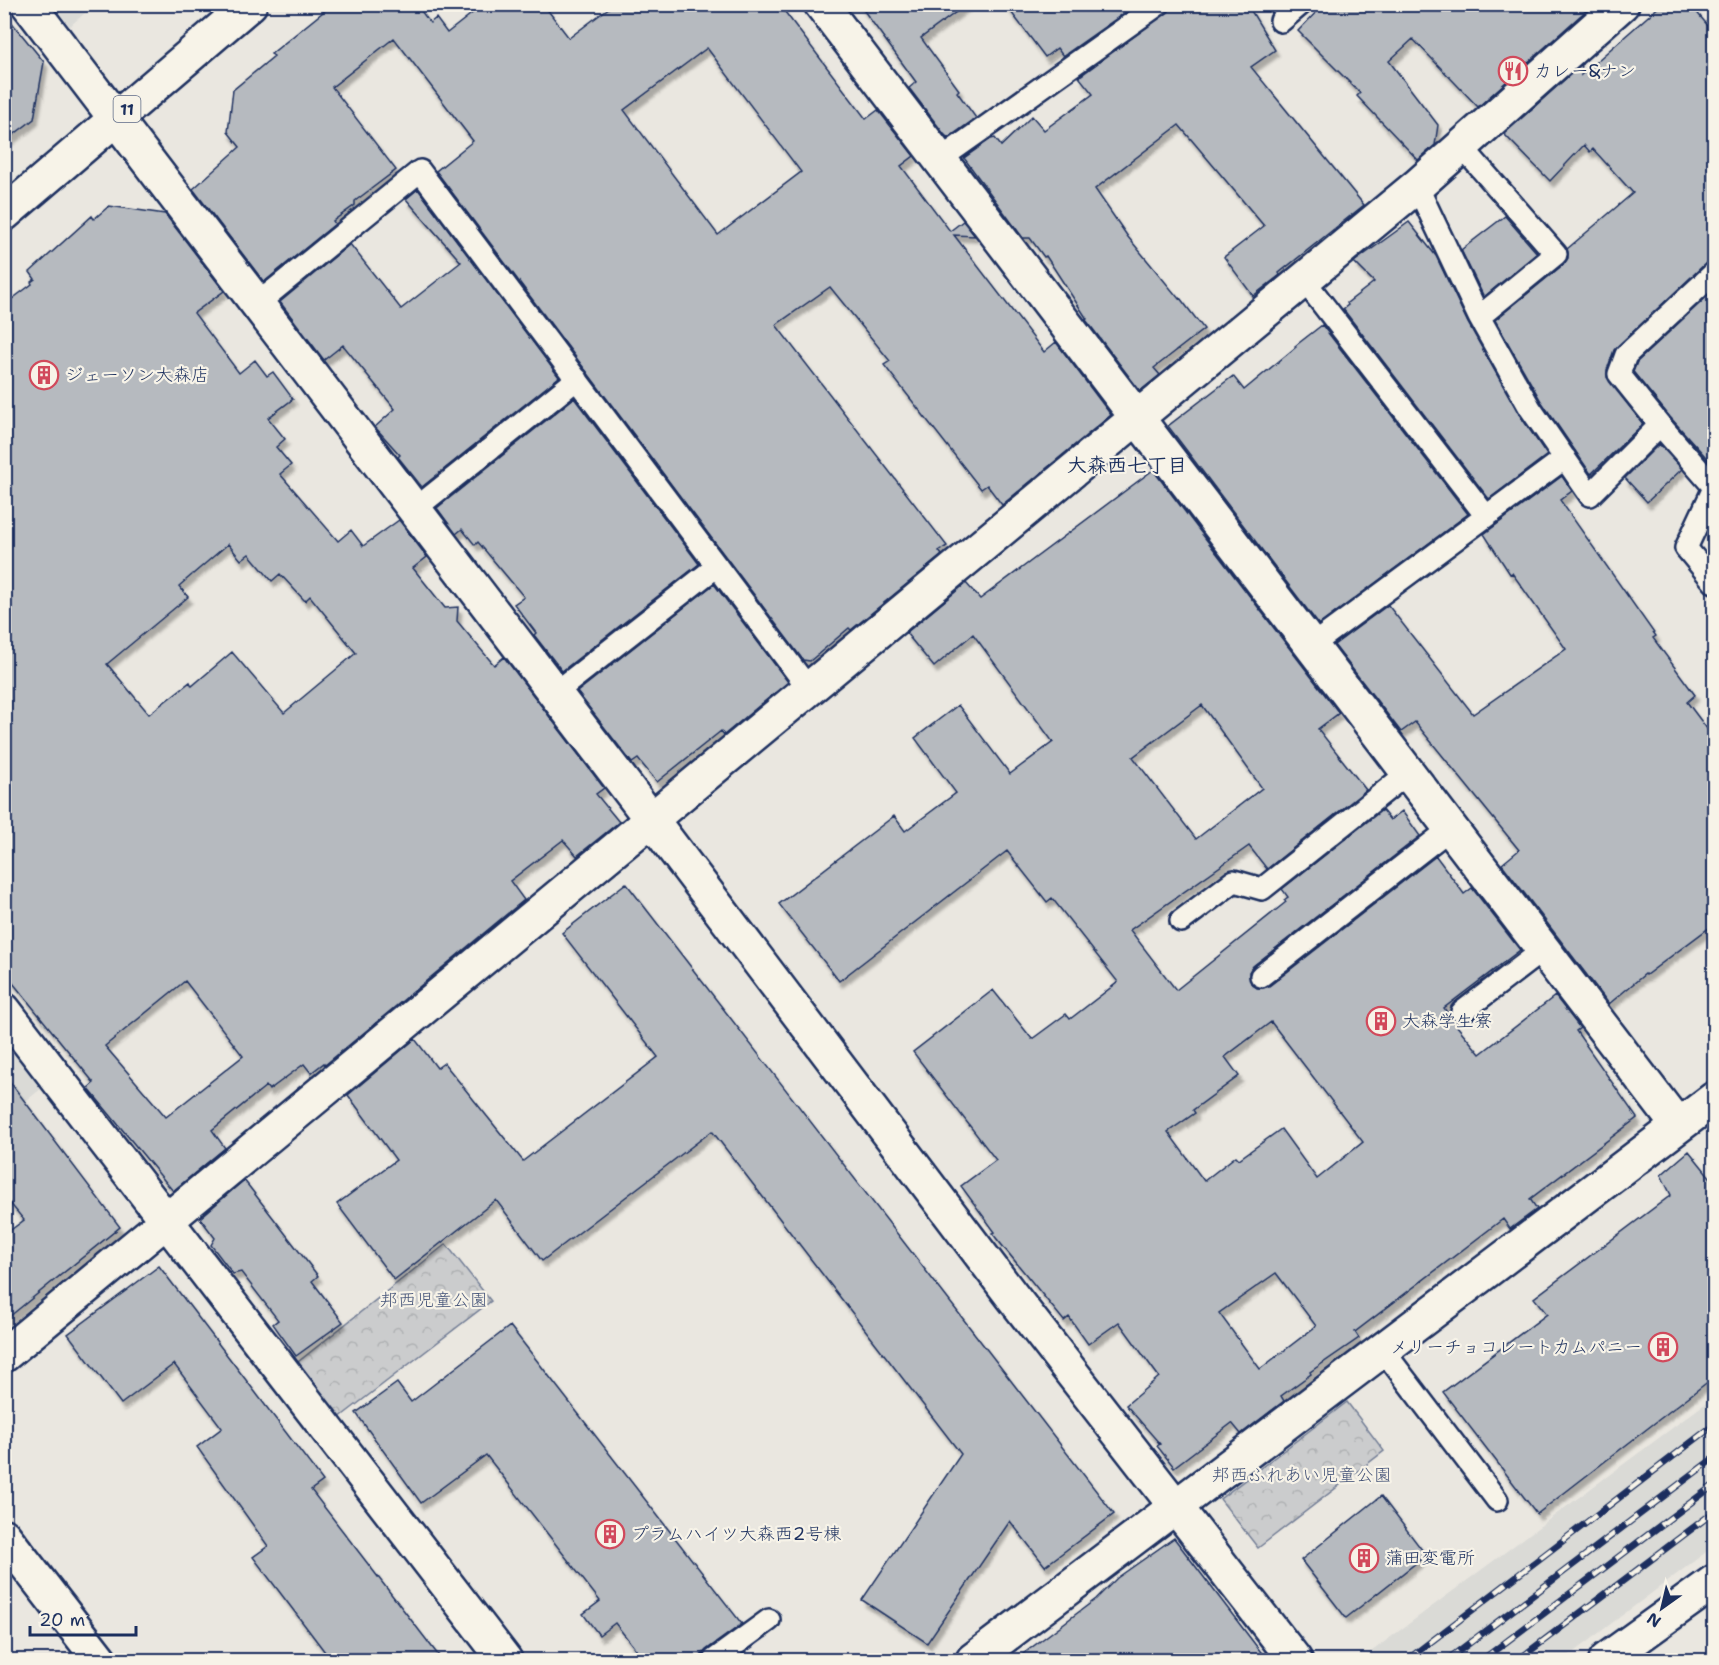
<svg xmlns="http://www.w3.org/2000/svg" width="1719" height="1665" font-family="'Shantell Sans','Klee One',sans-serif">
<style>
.built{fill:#dadad6}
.park{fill:url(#park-crowns);stroke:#737e96;stroke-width:1.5}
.building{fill:#b6babf;stroke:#1b2f5e;stroke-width:1.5;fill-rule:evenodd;filter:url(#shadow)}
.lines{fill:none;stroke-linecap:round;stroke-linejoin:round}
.service-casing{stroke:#1b2f5e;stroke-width:26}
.minor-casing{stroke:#1b2f5e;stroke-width:38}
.primary-casing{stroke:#1b2f5e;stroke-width:38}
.service{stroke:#f7f3e8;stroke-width:21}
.minor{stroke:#f7f3e8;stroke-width:33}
.primary{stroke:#f7f3e8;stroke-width:33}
.rail-casing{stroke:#1b2f5e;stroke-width:7}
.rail{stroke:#f7f3e8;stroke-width:4.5;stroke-dasharray:14;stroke-linecap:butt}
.labels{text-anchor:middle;stroke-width:4.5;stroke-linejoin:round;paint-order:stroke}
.shield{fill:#f7f3e8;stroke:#5d6a87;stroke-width:1.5}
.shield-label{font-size:16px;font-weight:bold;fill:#1b2f5e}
.poi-label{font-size:18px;fill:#1b2f5e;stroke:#f7f3e8;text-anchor:start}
.park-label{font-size:18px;fill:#47567a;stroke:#f7f3e8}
.neighbourhood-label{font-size:20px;font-weight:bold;fill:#1b2f5e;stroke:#f7f3e8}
</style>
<defs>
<pattern id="park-crowns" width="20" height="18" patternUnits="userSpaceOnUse" patternTransform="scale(1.5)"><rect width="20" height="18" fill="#cbcccd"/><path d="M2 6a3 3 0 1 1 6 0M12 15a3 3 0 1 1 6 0" fill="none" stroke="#aeb0b2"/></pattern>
<filter id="shadow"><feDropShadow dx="3.5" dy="6" stdDeviation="1.5" flood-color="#0004"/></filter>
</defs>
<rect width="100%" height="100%" fill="#eae7e0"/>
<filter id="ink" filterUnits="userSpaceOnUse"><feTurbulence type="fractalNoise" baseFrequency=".0167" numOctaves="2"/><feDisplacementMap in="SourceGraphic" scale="12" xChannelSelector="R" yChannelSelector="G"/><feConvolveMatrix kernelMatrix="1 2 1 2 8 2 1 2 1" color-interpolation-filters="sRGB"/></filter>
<g filter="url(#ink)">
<path class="built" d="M 53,5 L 94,5 L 70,26 Z
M 4,1039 L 42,1088 L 5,1118 L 4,1118 Z
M 1714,1397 L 1714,1546 L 1563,1660 L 1360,1660 Z"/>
<path class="park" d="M 446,1244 L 491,1301 L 335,1421 L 293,1366 Z
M 1347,1402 L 1384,1451 L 1258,1548 L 1220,1499 Z"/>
<path class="building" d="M 333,4 L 416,4 L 430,23 L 436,18 L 447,33 L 484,4 L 543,4 L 569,38 L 614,4 L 779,4 L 866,119 L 878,110 L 914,156 L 901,166 L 950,231 L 963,221 L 975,236 L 954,235 L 1044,352 L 1056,342 L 1111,415 L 1002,505 L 987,485 L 981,489 L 884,365 L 890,361 L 830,287 L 776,325 L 947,546 L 939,551 L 942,555 L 851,630 L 849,628 L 810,661 L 803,660 L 436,171 L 473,141 L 394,38 L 332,87 L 396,170 L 355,201 L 355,205 L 333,221 L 335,224 L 264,282 L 193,189 L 240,147 L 228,132 L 233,90 L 274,56 L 271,54 ZM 707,48 L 801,172 L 718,235 L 624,110 Z
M 859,4 L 967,4 L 921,38 L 959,90 L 957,92 L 976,118 L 948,138 L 944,134 L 909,88 L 916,82 Z
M 1005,4 L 1123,4 L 1127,11 L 1063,56 L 1057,48 L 1045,57 Z
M 1178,4 L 1247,4 L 1275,50 L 1251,67 L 1364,205 L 1279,273 L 1280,275 L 1253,296 L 1224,257 L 1264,226 L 1179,125 L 1095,189 L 1128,237 L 1179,299 L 1180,298 L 1204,329 L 1154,368 L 1160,375 L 1140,391 L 1086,320 L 1087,319 L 1046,256 L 1044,257 L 1030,238 L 1023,238 L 964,158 L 991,139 L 995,138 L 1001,146 L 1032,116 L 1044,130 L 1093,94 L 1079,77 Z
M 1324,4 L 1591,4 L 1590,7 L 1478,107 L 1413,39 L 1389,61 L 1438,125 L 1435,145 L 1418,160 L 1357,96 L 1360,93 L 1298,31 Z
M 1662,4 L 1690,4 L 1714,33 L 1714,261 L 1705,264 L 1614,350 L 1607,370 L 1607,377 L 1643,424 L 1591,474 L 1541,401 L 1495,320 L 1564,264 L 1568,258 L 1567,249 L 1633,193 L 1593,149 L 1590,152 L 1584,145 L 1550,181 L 1504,134 L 1582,64 L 1581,75 Z
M 4,13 L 44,62 L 34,119 L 4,142 Z
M 418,189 L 559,377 L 422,487 L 398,457 L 400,455 L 375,427 L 395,409 L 343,345 L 324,360 L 280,302 L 350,244 L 401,309 L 461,262 L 406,199 Z
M 109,206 L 165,214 L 224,291 L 194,313 L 239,373 L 255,360 L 267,376 L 273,372 L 293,399 L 268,418 L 285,439 L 276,447 L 291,465 L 280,474 L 338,541 L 351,530 L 363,546 L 399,520 L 427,557 L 413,568 L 445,608 L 458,607 L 457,621 L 494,665 L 504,657 L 604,788 L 596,794 L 619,822 L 577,856 L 563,840 L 510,881 L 524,900 L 325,1065 L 324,1063 L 311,1073 L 304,1064 L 269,1090 L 266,1086 L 212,1130 L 225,1148 L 173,1191 L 88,1088 L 94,1083 L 4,972 L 4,305 L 32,284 L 31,282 L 35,279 L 30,272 L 92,216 L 94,219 ZM 228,544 L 241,560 L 249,554 L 272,581 L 280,574 L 305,601 L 310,596 L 356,653 L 284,713 L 232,652 L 192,686 L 190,682 L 149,714 L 107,664 L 188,597 L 179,586 ZM 185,981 L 243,1056 L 166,1117 L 105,1046 Z
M 1505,216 L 1537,253 L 1484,297 L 1461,250 Z
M 1409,222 L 1436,256 L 1468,323 L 1519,414 L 1547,455 L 1489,499 L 1343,309 L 1348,305 L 1347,303 L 1374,282 L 1354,262 Z
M 1714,290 L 1714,466 L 1670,417 L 1633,372 L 1637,362 Z
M 1322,325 L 1468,514 L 1319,625 L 1168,426 L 1233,376 L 1244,390 L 1296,347 L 1295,346 Z
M 574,398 L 699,564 L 562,671 L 534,635 L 536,633 L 514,604 L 524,597 L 478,542 L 475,545 L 462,529 L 456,534 L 437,508 Z
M 1659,444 L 1682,469 L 1647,502 L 1625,478 Z
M 1153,470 L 1339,713 L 1318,729 L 1366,790 L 1267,869 L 1249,846 L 1130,930 L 1176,990 L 1286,902 L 1284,900 L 1288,897 L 1282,889 L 1382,810 L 1390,820 L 1402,811 L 1420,836 L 1253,966 L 1249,972 L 1251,983 L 1257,988 L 1263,988 L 1269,986 L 1436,856 L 1464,894 L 1472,888 L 1520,950 L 1444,1008 L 1452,1020 L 1480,1054 L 1555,996 L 1580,1028 L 1576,1031 L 1637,1118 L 1530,1199 L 1537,1209 L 1510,1229 L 1503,1219 L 1355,1332 L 1359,1338 L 1310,1372 L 1311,1374 L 1281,1396 L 1284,1401 L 1241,1434 L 1232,1423 L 1174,1467 L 1157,1446 L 1160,1444 L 1126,1405 L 1159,1377 L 1119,1322 L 1088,1344 L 1069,1317 L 1064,1321 L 992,1233 L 995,1232 L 961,1186 L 996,1160 L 913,1052 L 993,990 L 1032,1039 L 1066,1014 L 1070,1019 L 1118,982 L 1052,898 L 1047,902 L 1007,851 L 839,981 L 779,904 L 894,816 L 905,831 L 956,793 L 915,738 L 958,705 L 1010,774 L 1053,742 L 973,634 L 934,667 L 906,633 L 966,583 L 980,599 ZM 1202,705 L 1262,788 L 1196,839 L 1133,757 ZM 1271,1022 L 1363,1142 L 1317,1179 L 1281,1129 L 1239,1159 L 1236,1156 L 1204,1181 L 1168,1132 L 1195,1113 L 1193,1110 L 1239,1076 L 1225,1057 ZM 1276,1273 L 1316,1326 L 1260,1369 L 1219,1313 Z
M 1562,476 L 1572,491 L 1560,500 L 1656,636 L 1653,638 L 1695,695 L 1687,702 L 1714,738 L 1714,924 L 1646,975 L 1645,974 L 1609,1004 L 1502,864 L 1519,850 L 1415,722 L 1401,732 L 1334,645 L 1388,605 L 1473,714 L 1566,649 L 1512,573 L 1510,574 L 1484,534 Z
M 714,584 L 788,682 L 724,735 L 721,731 L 657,782 L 638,759 L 632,763 L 577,692 Z
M 626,883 L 1114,1514 L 1045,1566 L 1010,1521 L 927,1643 L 862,1600 L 961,1454 L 712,1131 L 542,1261 L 496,1200 L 394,1280 L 337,1204 L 396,1160 L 348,1095 L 415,1039 L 437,1068 L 444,1063 L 523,1161 L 658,1057 L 562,933 Z
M 4,1074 L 120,1227 L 4,1321 L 4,1235 L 24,1220 L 4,1196 Z
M 1689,1151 L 1714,1182 L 1714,1377 L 1537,1514 L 1443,1392 L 1547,1314 L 1534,1298 L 1671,1195 L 1661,1175 Z
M 244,1180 L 318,1276 L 312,1281 L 343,1322 L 296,1356 L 273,1324 L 278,1320 L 241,1272 L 233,1274 L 211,1245 L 215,1238 L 200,1218 Z
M 159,1266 L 323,1481 L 311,1490 L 442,1660 L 331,1660 L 253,1557 L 268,1546 L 197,1447 L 222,1428 L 174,1364 L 121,1404 L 68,1334 Z
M 510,1326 L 742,1624 L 706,1650 L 697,1660 L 644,1660 L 615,1623 L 599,1635 L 583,1614 L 600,1601 L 486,1455 L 421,1503 L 356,1413 L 397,1383 L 411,1402 Z
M 1381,1496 L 1426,1555 L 1346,1618 L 1301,1560 Z
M 1174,1538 L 1267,1660 L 1015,1660 L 1096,1599 L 1117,1578 Z"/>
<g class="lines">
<g class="service-casing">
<path id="service" d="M 1281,21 L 1301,4
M 1462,147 L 1556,254 L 1479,317
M 939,160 L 1159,4
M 1417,186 L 1479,317 L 1530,408 L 1590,495 L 1660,425 L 1714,487
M 1304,280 L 1486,516
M 257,304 L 420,171 L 809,689
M 1660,425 L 1619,374 L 1626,355 L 1714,273
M 1714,488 L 1686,548 L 1714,582
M 415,509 L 577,379
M 1311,646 L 1565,458
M 555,693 L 717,566
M 1181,921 L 1234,881 L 1262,889 L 1408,773
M 1261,976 L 1451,828
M 1462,1012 L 1543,950
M 1383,1350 L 1497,1500
M 714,1660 L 769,1620"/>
</g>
<g class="minor-casing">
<path id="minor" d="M 28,4 L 651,819 L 1012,1296 L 1295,1660
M 821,4 L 1678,1126
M 4,1010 L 505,1660
M 4,1355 L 1417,186 L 1622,4
M 4,1536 L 100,1660
M 973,1660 L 1714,1099
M 1606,1660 L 1714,1582"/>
</g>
<g class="primary-casing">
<path id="primary" d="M 4,214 L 250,4"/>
</g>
<use href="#service" class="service"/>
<use href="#minor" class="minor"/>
<use href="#primary" class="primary"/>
<g class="rail-casing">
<path id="rail" d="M 1407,1660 L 1714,1425
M 1447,1660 L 1714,1458
M 1482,1660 L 1714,1485
M 1518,1660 L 1714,1512"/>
</g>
<use href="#rail" class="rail"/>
</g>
</g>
<defs>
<g id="restaurant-ring" transform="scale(1.5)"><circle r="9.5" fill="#f7f3e8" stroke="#d1495b" stroke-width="1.5"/><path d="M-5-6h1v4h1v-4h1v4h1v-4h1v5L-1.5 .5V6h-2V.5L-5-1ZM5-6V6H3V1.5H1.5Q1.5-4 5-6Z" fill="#d1495b"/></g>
<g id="building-ring" transform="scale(1.5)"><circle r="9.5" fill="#f7f3e8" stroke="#d1495b" stroke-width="1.5"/><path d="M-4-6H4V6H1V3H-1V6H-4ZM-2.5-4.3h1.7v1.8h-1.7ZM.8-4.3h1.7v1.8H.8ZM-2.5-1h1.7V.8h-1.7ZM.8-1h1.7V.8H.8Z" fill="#d1495b"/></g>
</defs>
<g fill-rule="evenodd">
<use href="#restaurant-ring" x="1513" y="71"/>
<use href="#building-ring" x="44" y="375"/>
<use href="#building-ring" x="1381" y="1021"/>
<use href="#building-ring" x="1663" y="1347"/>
<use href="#building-ring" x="610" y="1534"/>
<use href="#building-ring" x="1364" y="1558"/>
</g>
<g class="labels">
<rect class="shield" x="113.5" y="96" width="27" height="26" rx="4.5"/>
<g class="shield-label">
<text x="127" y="115">11</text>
</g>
<g class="poi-label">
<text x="1534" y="77">カレー&amp;ナン</text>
<text x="65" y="381">ジェーソン大森店</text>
<text x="1402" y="1027">大森学生寮</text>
<text x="1642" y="1353" text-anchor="end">メリーチョコレートカムパニー</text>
<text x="631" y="1540">プラムハイツ大森西2号棟</text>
<text x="1385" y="1564">蒲田変電所</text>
</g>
<g class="park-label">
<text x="434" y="1306">邦西児童公園</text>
<text x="1302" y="1481">邦西ふれあい児童公園</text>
</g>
<g class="neighbourhood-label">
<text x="1127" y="472">大森西七丁目</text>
</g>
</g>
<rect width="1719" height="1665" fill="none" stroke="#f7f3e8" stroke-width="24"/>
<rect x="12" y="12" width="1695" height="1641" fill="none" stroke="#1b2f5e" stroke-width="2" filter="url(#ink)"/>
<g transform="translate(1662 1608) rotate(214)" stroke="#f7f3e8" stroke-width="4.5" paint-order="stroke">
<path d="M0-4.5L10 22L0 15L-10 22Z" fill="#1b2f5e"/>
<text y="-9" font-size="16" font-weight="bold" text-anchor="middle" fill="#1b2f5e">N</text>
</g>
<path d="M30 1626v9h106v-9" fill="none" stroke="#1b2f5e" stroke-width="3"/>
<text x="39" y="1626" font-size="18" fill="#1b2f5e" stroke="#f7f3e8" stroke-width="4.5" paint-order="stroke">20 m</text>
</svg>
